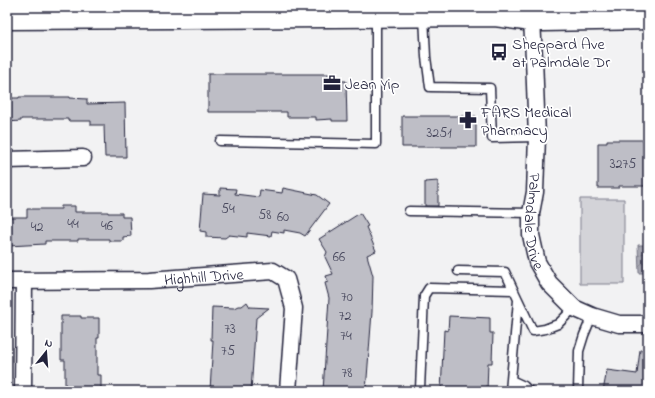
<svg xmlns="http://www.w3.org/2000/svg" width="655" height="398" font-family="'Indie Flower',sans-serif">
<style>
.pitch{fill:#d3d3d8;stroke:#7a7a8a}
.water{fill:url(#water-waves);stroke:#727282}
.building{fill:#bebec6;stroke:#22223b}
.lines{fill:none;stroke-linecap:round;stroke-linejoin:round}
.service-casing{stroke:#22223b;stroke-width:11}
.minor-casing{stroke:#22223b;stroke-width:19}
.secondary-casing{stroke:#22223b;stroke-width:25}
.service{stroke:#fff;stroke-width:8}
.minor{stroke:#fff;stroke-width:16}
.secondary{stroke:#fff;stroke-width:22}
.labels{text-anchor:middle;stroke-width:3.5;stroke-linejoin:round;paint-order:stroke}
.number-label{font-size:14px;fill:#49495e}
.poi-label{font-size:16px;fill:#22223b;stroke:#fff;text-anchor:start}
.street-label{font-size:16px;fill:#22223b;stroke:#fff}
</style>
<defs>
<pattern id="water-waves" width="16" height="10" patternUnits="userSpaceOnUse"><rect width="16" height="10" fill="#a8a8b2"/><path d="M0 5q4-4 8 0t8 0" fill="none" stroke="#888892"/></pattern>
</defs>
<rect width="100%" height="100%" fill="#f2f2f3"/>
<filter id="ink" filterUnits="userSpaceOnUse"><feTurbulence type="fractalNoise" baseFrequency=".025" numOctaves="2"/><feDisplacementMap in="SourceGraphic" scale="8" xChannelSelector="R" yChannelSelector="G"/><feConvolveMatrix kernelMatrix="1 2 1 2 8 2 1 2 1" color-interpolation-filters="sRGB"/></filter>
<g filter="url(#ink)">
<path class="pitch" d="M 580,199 L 624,199 L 624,284 L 580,284 Z"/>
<path class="water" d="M 638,245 L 648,245 L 648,273 L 639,273 Z"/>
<path class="building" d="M 208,74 L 332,74 L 332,81 L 346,81 L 347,121 L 332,121 L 332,119 L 316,120 L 316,117 L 287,117 L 287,112 L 208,112 Z
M 19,97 L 70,97 L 70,98 L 87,99 L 87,104 L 125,103 L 126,157 L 105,157 L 104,125 L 91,125 L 91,121 L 68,121 L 68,119 L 21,119 L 21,121 L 7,122 L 7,98 L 19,98 Z
M 402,116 L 476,116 L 476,147 L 402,147 Z
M 607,140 L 648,140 L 648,186 L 619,186 L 619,188 L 598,188 L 598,143 L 607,143 Z
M 438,181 L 438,206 L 425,206 L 425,182 Z
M 220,188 L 236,189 L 235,194 L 259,197 L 260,190 L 282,193 L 283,188 L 317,195 L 329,204 L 305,236 L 300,233 L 284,230 L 284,233 L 272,231 L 271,236 L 247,233 L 247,237 L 229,235 L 225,238 L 206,237 L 206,232 L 200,231 L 203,194 L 220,195 Z
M 61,206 L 75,206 L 75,212 L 108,212 L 108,213 L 122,213 L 122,217 L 130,217 L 131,236 L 123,237 L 123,241 L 109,241 L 109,239 L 78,239 L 78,241 L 45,241 L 45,244 L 8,246 L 8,242 L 7,242 L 8,217 L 27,217 L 27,209 L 61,209 Z
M 360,213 L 368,226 L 366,227 L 376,251 L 367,255 L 373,276 L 372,312 L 366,391 L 323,391 L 329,298 L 325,283 L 328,282 L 326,276 L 333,274 L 325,257 L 327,252 L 319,239 Z
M 247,302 L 250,307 L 269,308 L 256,318 L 251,391 L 210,391 L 213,340 L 211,340 L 212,307 L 234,308 L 238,306 L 242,306 Z
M 61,316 L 81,316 L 81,318 L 99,318 L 99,338 L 97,338 L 97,375 L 101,375 L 101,390 L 65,391 L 65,360 L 61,360 Z
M 449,316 L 490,318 L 490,333 L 493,333 L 492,363 L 488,363 L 487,391 L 441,391 L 444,330 L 448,331 Z
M 640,350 L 648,350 L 648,391 L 603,391 L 607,370 L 637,374 Z"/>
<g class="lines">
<g class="service-casing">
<path id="service" d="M 424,16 L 426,57 L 430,87 L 490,88 L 492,138 L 537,137
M 220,141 L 376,144 L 376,17
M 409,211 L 531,213
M 458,271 L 505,272 L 533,331 L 545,329 L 558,324 L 574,308
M 511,380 L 524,386 L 529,391
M 420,389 L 424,296 L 429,288 L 513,290
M 510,391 L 518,300
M 578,391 L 579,351 L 584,335 L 592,316"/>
</g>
<g class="minor-casing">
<g id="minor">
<path id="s1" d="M 532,20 L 534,58 L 537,137 L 535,192 L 531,213 L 531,235 L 537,262 L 549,283 L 574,308 L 592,316 L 619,324 L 648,324"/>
<path d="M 7,160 L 83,158"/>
<path id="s2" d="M 7,281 L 149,280 L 273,271 L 286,279 L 294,308 L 288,391"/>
<path d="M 23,391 L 24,281"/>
</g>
</g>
<g class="secondary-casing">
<path id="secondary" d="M 7,18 L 495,15 L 532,20 L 544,20 L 648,18"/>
</g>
<use href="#service" class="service"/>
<use href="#minor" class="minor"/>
<use href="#secondary" class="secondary"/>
</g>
</g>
<defs>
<g id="bus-bare" transform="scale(1.38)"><path d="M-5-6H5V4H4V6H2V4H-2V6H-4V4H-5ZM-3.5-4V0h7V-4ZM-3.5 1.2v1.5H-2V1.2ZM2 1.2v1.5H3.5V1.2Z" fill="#22223b" stroke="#fff" stroke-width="2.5" paint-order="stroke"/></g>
<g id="office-bare" transform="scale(1.38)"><path d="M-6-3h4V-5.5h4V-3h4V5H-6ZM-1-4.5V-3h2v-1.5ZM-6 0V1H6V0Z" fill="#22223b" stroke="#fff" stroke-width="2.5" paint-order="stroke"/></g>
<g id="pharmacy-bare" transform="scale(1.38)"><path d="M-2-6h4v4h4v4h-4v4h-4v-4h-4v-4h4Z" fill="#22223b" stroke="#fff" stroke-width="2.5" paint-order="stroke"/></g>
</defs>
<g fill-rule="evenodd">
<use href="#bus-bare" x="499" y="52"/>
<use href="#office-bare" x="332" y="83"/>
<use href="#pharmacy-bare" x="468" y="120"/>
</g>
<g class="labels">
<g class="number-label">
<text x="439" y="137">3251</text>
<text x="623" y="168">3275</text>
<text x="228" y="213">54</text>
<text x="265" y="219">58</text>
<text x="283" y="221">60</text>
<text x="73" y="228">44</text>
<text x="107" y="230">46</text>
<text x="37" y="231">42</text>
<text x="339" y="261">66</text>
<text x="347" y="301">70</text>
<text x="345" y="320">72</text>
<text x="230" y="333">73</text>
<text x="346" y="340">74</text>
<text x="228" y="355">75</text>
<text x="347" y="377">78</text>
</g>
<g class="poi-label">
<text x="512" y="49">Sheppard Ave<tspan x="512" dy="18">at Palmdale Dr</tspan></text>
<text x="345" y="89">Jean Yip</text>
<text x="481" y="117">FARS Medical<tspan x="481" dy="18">Pharmacy</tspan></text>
</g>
<g class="street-label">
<text dy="6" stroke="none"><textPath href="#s1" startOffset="202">Palmdale Drive</textPath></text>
<text dy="6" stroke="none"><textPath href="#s2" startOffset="197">Highhill Drive</textPath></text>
</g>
</g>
<rect width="655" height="398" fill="none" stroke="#fff" stroke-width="24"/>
<rect x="12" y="12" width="631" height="374" fill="none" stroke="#22223b" stroke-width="1.5" filter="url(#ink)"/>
<g transform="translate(46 352) rotate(17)" stroke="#ffffff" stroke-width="3" paint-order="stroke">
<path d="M0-3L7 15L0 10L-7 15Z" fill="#22223b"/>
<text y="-6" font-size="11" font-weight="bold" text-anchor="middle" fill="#22223b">N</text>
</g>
</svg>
